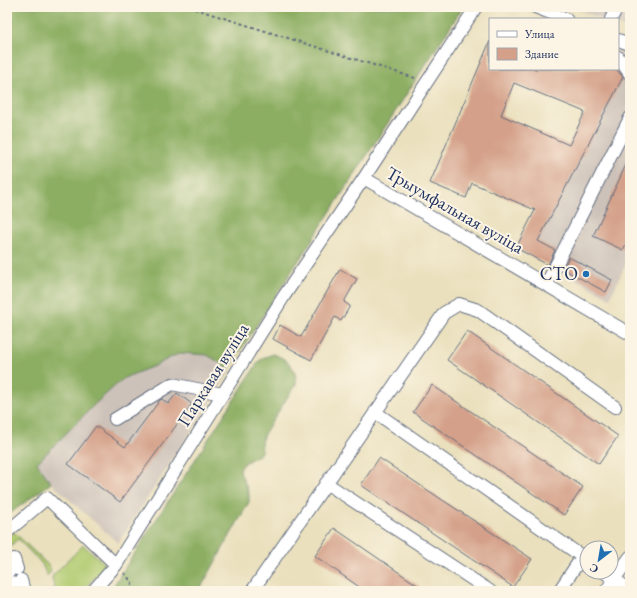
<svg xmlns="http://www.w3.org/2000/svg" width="637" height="598" font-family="'EB Garamond',serif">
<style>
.industrial{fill:#cdc2b9}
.green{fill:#b1ca6f;stroke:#667c66}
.forest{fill:#8cae62;stroke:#546e60}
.building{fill:#d4a089;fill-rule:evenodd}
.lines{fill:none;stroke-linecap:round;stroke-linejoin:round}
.minor-casing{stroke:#636d7f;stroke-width:14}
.path{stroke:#636d7f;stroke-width:2;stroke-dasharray:3 3;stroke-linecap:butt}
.minor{stroke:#fff;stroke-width:12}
.poi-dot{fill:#1f6fb2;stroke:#fcf5e5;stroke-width:1.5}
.labels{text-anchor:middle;stroke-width:4;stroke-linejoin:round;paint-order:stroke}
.street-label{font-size:18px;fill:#1b2f5e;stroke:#fcf5e5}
.poi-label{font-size:18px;fill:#1b2f5e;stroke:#fcf5e5;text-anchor:end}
</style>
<rect width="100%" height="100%" fill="#fcf5e5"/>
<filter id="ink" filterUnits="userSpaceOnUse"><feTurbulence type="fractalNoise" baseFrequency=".025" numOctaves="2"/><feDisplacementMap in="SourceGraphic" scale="8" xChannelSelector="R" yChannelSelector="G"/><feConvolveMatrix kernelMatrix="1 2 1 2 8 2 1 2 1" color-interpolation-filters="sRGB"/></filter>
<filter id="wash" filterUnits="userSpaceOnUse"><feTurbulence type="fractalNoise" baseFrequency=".012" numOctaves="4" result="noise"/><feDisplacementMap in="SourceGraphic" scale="16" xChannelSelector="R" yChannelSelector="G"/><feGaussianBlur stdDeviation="0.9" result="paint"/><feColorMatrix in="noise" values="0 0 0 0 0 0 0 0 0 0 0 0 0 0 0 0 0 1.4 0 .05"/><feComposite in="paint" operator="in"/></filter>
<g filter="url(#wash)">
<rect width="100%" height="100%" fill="#eae0bd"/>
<path class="industrial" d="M 571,7 L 630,7 L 630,30 L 618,25 L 618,19 L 602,19 Z
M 618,50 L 630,54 L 630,255 L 610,298 L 554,267 L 515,249 L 607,69 L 618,69 Z
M 180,353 L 207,355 L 231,370 L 118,543 L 51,483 L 37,463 L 96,403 L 124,378 L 154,366 Z"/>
<path class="green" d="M 14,532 L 50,567 L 51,572 L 47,576 L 42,564 L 18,539 L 7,549 L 7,539 Z
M 83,545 L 104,563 L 103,569 L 82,591 L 56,591 L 52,580 L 53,575 Z"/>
<path class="forest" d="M 7,7 L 463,7 L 229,368 L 207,355 L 180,353 L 154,366 L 124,378 L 96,403 L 37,463 L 51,483 L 8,515 Z
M 273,354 C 288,359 297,368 296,384 L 264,434 L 261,442 L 262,450 L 259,455 L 246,462 L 241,467 L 240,472 L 246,486 L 249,494 L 249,502 L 199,591 L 110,591 L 259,361 L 265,357 Z"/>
<g id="blocks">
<path class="building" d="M 490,41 L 490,69 L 616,69 L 623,77 L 538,241 L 555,250 L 548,265 L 516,248 L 535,210 L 472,183 L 466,198 L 430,183 ZM 514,83 L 585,112 L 569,145 L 501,115 Z
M 630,156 L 630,236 L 623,250 L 593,236 Z
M 569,257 L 612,280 L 606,292 L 563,269 Z
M 340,269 L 357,279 L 344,302 L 350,306 L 341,321 L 335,317 L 311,360 L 273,339 L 280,325 L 301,337 Z
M 467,331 L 618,436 L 599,464 L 447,360 Z
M 432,385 L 583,487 L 564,515 L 413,412 Z
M 177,393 L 192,404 L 120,502 L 68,464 L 96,426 L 125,447 L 160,400 L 162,399 L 168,404 Z
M 379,458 L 532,559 L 513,587 L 361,485 Z
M 334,528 L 426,591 L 365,591 L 315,556 Z"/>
</g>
</g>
<g filter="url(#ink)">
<use href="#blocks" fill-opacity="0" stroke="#636d7f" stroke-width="1"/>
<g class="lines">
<g class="minor-casing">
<path id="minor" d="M 535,7 L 566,19
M 611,19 L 617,7
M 618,40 L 630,44
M 618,57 L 630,74
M 364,178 L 630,334
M 546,285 L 630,118
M 375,412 L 587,560
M 115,419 L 172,384 L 222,394
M 326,483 L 490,591
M 7,532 L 47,498 L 116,565
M 14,559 L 17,569
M 7,566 L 9,572
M 604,572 L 630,590
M 21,580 L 24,591
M 12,583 L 15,591
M 93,591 L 116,565 L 284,296 L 364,178 L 476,7
M 252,591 L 444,313 L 459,304 L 478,310 L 615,407
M 559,591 L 582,557
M 606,591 L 630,557"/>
</g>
<path class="path" d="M 189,7 L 415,78
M 124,573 L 132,582 L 131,591"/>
<use href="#minor" class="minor"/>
</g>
</g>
<circle class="poi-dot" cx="586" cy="274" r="4"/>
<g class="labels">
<g class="street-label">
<text transform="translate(455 210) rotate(30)" y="6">Трыумфальная вуліца</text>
<text transform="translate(213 375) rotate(-58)" y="6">Паркавая вуліца</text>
</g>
<g class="poi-label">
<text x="578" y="280">СТО</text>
</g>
</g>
<rect width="637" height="598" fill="none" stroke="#fcf5e5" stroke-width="24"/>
<rect x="489" y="18" width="130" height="52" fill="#fcf5e5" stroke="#a2a6af"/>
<rect x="497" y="31" width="20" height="6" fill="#ffffff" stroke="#a2a6af"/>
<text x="525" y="38" font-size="12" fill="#1b2f5e">Улица</text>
<rect x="497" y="48" width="20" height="12" fill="#d4a089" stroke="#a2a6af"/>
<text x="525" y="58" font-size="12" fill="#1b2f5e">Здание</text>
<g transform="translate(599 560) rotate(211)"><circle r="19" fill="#fcf5e5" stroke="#a2a6af"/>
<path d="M0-3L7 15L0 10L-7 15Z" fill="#1f6fb2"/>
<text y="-6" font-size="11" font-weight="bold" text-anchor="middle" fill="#1b2f5e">С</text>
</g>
</svg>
